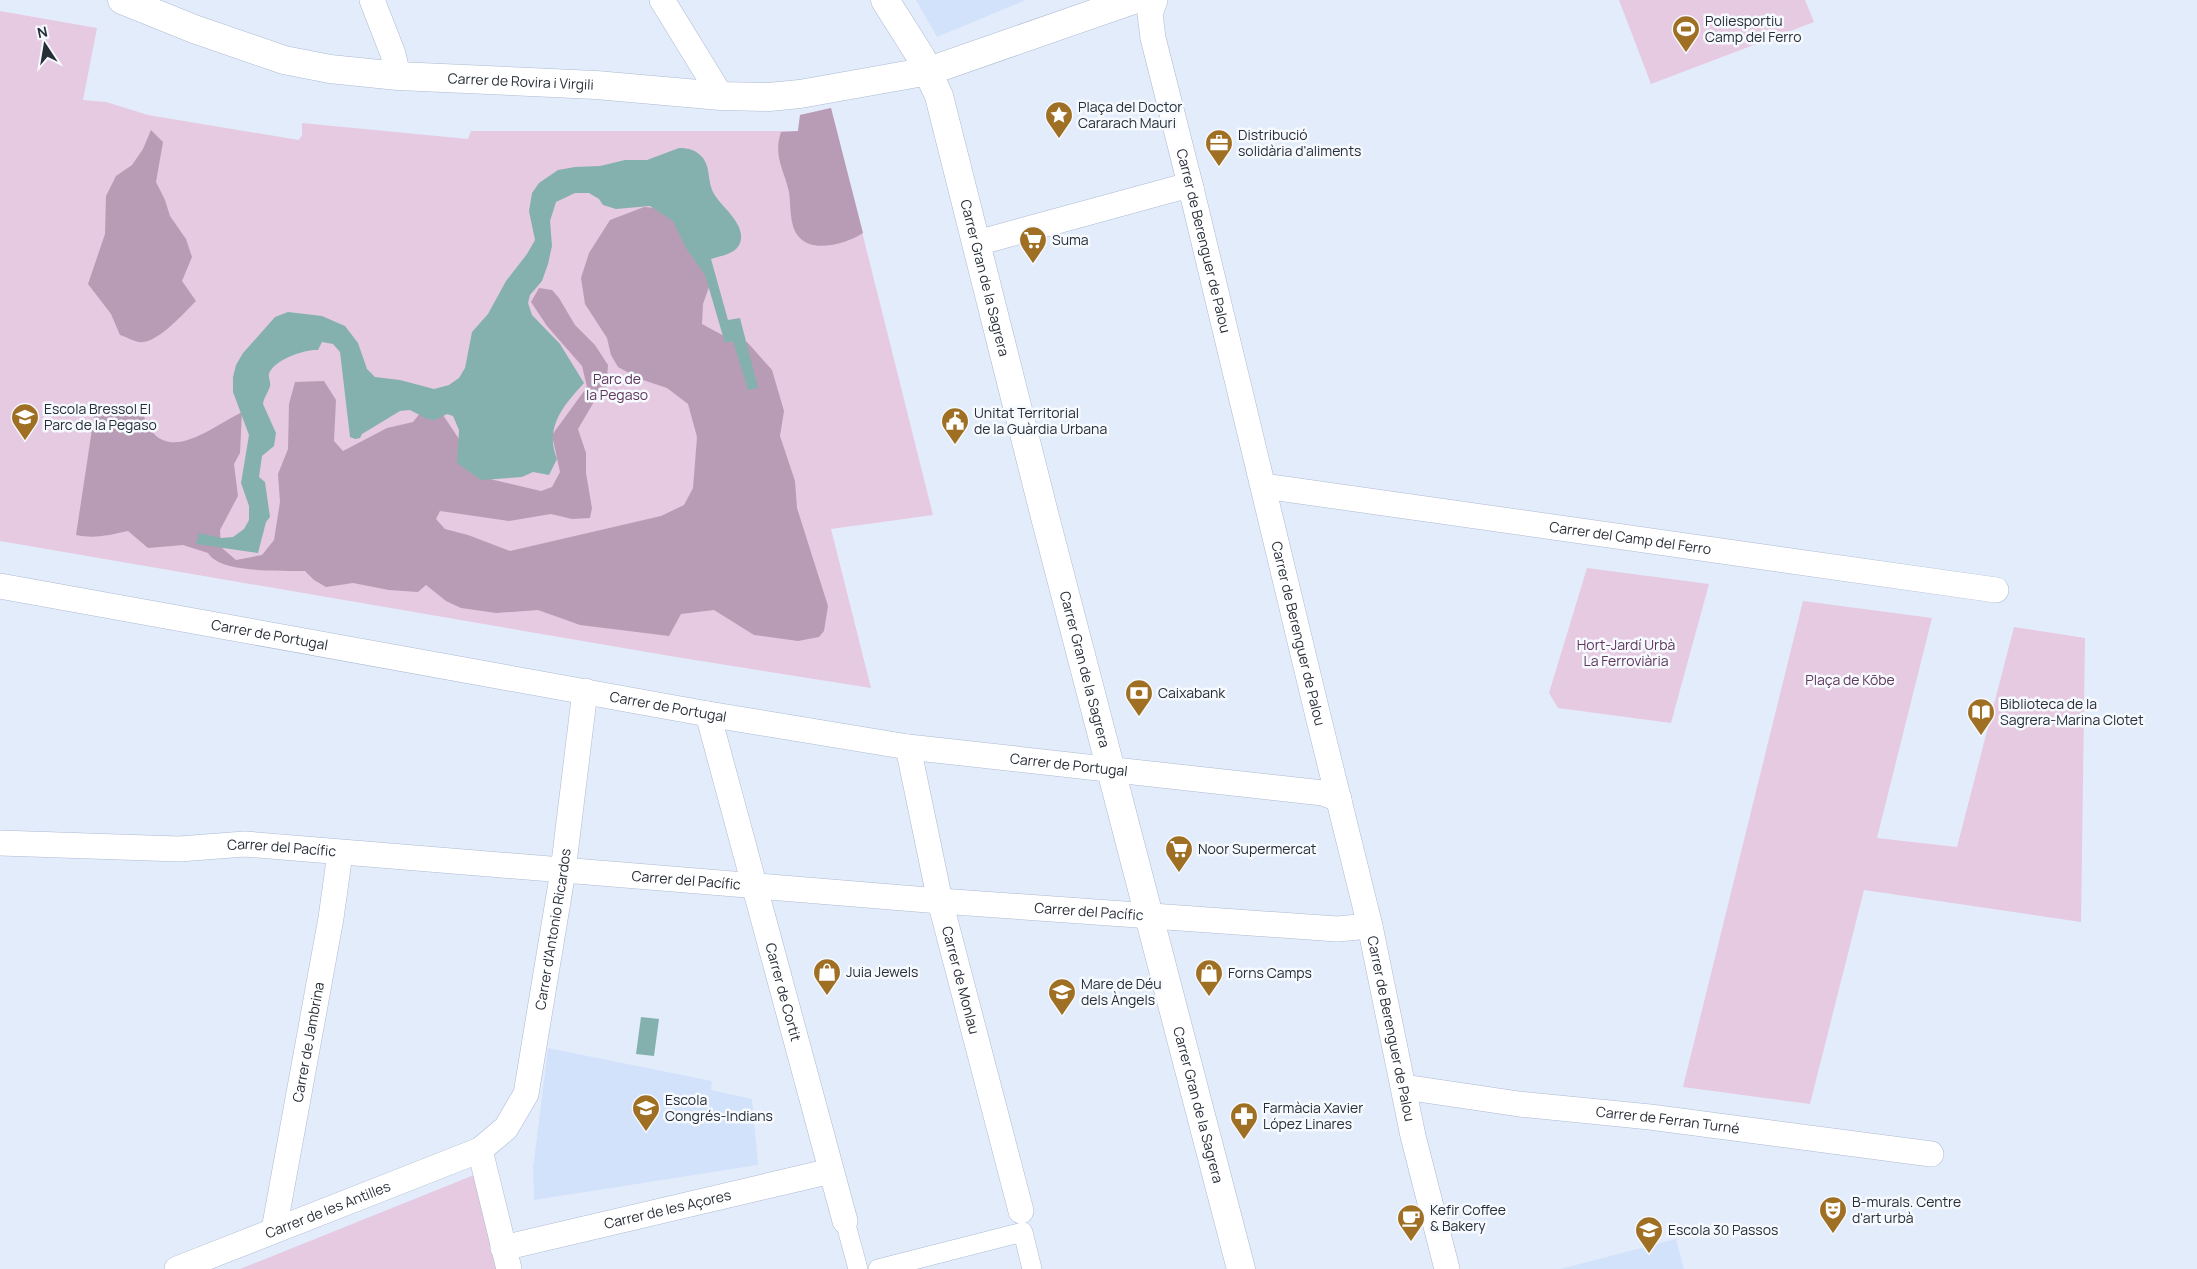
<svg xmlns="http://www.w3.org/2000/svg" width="2197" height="1269" font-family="Manrope,sans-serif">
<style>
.built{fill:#d3e2fb}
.green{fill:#e6cae2}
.forest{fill:#b89cb5}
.water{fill:#84b1ae}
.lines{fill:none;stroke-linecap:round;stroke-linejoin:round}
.pedestrian-casing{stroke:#acbad2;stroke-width:20}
.minor-casing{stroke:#acbad2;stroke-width:26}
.tertiary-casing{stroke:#acbad2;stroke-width:29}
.secondary-casing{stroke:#acbad2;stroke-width:29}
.pedestrian{stroke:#fff;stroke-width:19}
.minor{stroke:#fff;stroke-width:25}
.tertiary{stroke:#fff;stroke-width:28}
.secondary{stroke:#fff;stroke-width:28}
.labels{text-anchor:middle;stroke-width:5;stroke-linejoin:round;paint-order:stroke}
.poi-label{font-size:14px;fill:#282e37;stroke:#f6f9fe;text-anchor:start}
.street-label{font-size:14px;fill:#282e37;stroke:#f6f9fe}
.park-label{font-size:14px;fill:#5f375b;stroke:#f6f9fe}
</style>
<rect width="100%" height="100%" fill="#e3ecfb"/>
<path class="built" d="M 916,0 L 1026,0 L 937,37 Z
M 548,1048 L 712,1081 L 711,1090 L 752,1099 L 758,1165 L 534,1200 L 533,1168 Z
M 1676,1239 L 1684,1269 L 1560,1269 Z"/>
<path class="green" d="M 1619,0 L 1805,0 L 1814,22 L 1651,84 Z
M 0,11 L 97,28 L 83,100 L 106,102 L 148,115 L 299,140 L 302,135 L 302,123 L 468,139 L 471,131 L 798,131 L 800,115 L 831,108 L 933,515 L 831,529 L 871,688 L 676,657 L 0,541 Z
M 1587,568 L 1709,584 L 1671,723 L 1558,708 L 1549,693 Z
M 1803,601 L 1932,618 L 1877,838 L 1957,847 L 2014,627 L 2085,638 L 2081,922 L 1864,890 L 1810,1104 L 1683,1087 Z
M 479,1173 L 500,1269 L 240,1269 Z"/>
<path class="forest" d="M 831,108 L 863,233 C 848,243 813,254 799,237 C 789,226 791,205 789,192 C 784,169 773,156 781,132 L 798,131 L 800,115 Z
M 151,130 L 163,142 L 156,182 L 165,200 L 170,216 L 186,239 L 192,257 L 182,281 L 196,301 C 184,313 156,345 139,342 C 133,341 126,337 120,335 L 111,314 L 88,284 L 105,234 L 106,196 L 116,176 L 132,165 L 143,149 Z
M 644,207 L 668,209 L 706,272 L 709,287 L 703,304 L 702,324 L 726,337 L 747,342 L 772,370 L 784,411 L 780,436 L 795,481 L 797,508 L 828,606 L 824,631 L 819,637 L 798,641 L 754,635 L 714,610 L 681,614 L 669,636 L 580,625 L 538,610 L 496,613 L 461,608 L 446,601 L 426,585 L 418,592 L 389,590 L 353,583 L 326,587 L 314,580 L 305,571 C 282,570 220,574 208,553 L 183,545 L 148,548 L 128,531 C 110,535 94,539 76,535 L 96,403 L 142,410 C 159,471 207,430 242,412 L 240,453 L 234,464 L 238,496 L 220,530 L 221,547 L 236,560 L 262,555 L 274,540 L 280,502 L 278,474 L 288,449 L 289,404 L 295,382 L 324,381 L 336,400 L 334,441 L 343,451 L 387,428 L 413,422 L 421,412 L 441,412 L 473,460 L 490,479 L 541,491 L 552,487 L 560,472 L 552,435 L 587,387 L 582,366 L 547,326 L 531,302 L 539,288 L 552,290 L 559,298 L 575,325 L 595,345 L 608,365 L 606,391 L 595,400 L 578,429 L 586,453 L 586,473 L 592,508 L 590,518 L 572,519 L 551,514 L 509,521 L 440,511 L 436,519 L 445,529 L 468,535 L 510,551 L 661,516 L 684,505 L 693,488 L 697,437 L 688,404 L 667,388 L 640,379 L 618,367 L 611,355 L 607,338 L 585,304 L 581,278 L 589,253 L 610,220 Z"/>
<path class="water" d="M 679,148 C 689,148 696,150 703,158 C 711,169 707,182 714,194 C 722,207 743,222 741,239 C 739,254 723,255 711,259 L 728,320 L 740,318 L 758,388 L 748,390 L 733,341 L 725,343 L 705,275 L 686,248 L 673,221 L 650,206 L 616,209 L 603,205 L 599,199 L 589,193 L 575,193 L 556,202 L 550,221 L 552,246 L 548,264 L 542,281 L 530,295 L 528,303 L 532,315 L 560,344 L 584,383 C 564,405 544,427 557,459 L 549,475 L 533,472 L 522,477 L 481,480 L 457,463 L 459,430 L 453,416 L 447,414 L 435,420 L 427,419 L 410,410 L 400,411 L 362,434 L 360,438 L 355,439 L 350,437 L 340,352 L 333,344 L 322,342 L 318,350 C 305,349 273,360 269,374 C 268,377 271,382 270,386 C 268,393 264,397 263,404 L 276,433 L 274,446 L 262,456 L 259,477 L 265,482 L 270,517 L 266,522 L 258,553 L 196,544 L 199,533 L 221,538 L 233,537 L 244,529 L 249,520 L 249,506 L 241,483 L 249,435 L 233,392 L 233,377 L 236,365 L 243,353 L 275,317 L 288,312 L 322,316 L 345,326 L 358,343 L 367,369 L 375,377 L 400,380 L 434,389 L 449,385 L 459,378 L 465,368 L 472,332 L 488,314 L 506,281 L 527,254 L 535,240 L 529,211 L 532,193 L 539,183 L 558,170 L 575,167 L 600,166 L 625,160 L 647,160 Z
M 641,1017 L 659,1019 L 654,1056 L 636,1054 Z"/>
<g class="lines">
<g class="pedestrian-casing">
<path id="pedestrian" d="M 845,1221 L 858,1269
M 878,1269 L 1023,1232 L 1032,1269"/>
</g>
<g class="minor-casing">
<g id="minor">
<path d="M 372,0 L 393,54 L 398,76"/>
<path d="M 662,0 L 721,96"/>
<path id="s1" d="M 1155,0 L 1150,14 L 1153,38 L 1191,188 L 1318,716 L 1370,926 L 1413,1136 L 1447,1269"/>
<path d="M 977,243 L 1178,188 L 1191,188"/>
<path id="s2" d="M 1264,486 L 1996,590"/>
<path id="s3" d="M 0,586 L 708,714 L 908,747 L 1323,793 L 1339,799"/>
<path id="s4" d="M 708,714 L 845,1221"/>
<path id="s5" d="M 908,747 L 940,901 L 1021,1211"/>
<path id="s6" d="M 0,843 L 179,849 L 245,844 L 940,901 L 1337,929 L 1370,926"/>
<path id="s7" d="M 1404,1087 L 1519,1104 L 1650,1117 L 1931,1154"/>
<path d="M 480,1150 L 509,1269"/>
<path id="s8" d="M 274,1230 L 331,918 L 340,853"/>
<path id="s9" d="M 503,1248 L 831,1171"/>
<path id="s10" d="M 177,1269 L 480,1150 L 506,1128 L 526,1094 L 563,871 L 585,691"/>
</g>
</g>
<g class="tertiary-casing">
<g id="tertiary">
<path id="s11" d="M 885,0 L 921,57 L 939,96 L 1044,513 L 1241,1269"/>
</g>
</g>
<g class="secondary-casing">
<g id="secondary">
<path id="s12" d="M 122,0 L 194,29 L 284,60 L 330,69 L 398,76 L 596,85 L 721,96 L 769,97 L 800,94 L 929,71 L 1133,0"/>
</g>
</g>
<use href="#pedestrian" class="pedestrian"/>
<use href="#minor" class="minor"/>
<use href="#tertiary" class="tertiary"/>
<use href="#secondary" class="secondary"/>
</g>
<defs>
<g id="stadium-pin" transform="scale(1.4375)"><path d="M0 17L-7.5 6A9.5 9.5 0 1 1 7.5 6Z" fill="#9f7023" stroke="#f6f9fe"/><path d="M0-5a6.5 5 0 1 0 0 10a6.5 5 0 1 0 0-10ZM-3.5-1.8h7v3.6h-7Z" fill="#fff"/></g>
<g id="sight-pin" transform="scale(1.4375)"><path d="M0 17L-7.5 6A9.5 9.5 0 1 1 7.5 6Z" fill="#9f7023" stroke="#f6f9fe"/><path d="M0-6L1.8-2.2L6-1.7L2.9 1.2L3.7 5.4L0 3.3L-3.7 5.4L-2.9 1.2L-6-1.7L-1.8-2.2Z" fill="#fff"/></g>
<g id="office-pin" transform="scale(1.4375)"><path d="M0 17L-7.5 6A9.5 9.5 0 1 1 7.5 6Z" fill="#9f7023" stroke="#f6f9fe"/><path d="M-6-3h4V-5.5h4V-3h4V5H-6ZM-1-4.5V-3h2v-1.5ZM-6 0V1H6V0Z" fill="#fff"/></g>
<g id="supermarket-pin" transform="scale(1.4375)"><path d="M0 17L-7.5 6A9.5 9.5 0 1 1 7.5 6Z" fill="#9f7023" stroke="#f6f9fe"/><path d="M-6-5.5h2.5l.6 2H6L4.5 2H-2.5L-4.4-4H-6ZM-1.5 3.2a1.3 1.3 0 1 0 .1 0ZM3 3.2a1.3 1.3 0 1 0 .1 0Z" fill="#fff"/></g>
<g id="school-pin" transform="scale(1.4375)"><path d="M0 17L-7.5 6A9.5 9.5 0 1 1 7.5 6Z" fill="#9f7023" stroke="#f6f9fe"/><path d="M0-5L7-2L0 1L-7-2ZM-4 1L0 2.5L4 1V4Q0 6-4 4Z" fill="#fff"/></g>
<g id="civic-pin" transform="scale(1.4375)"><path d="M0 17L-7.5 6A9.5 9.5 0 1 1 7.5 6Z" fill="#9f7023" stroke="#f6f9fe"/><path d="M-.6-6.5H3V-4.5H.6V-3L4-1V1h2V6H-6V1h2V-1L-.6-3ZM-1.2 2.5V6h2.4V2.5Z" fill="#fff"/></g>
<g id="bank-pin" transform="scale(1.4375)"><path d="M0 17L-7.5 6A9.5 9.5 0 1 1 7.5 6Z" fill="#9f7023" stroke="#f6f9fe"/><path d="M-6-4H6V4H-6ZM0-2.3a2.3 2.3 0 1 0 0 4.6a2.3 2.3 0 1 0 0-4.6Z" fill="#fff"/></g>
<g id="library-pin" transform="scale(1.4375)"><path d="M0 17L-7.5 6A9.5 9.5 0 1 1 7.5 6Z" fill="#9f7023" stroke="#f6f9fe"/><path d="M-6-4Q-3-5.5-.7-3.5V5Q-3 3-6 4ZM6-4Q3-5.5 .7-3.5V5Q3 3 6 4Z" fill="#fff"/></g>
<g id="shop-pin" transform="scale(1.4375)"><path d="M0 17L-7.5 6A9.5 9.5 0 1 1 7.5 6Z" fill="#9f7023" stroke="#f6f9fe"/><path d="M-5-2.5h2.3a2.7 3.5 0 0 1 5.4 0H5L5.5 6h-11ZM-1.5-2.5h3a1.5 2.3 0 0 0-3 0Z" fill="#fff"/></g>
<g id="pharmacy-pin" transform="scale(1.4375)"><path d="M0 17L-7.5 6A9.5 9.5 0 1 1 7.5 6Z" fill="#9f7023" stroke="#f6f9fe"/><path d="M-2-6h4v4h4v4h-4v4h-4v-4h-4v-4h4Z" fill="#fff"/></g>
<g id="theatre-pin" transform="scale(1.4375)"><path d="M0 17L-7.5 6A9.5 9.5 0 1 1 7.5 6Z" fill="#9f7023" stroke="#f6f9fe"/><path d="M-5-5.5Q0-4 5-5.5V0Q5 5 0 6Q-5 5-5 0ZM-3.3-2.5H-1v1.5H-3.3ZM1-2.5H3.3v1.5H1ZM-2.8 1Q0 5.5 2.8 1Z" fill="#fff"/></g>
<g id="cafe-pin" transform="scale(1.4375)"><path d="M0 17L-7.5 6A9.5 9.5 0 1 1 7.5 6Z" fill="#9f7023" stroke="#f6f9fe"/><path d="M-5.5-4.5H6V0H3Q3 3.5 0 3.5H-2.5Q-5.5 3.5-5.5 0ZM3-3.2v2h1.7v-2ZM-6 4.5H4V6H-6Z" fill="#fff"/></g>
</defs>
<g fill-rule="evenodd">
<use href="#stadium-pin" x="1686" y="29"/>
<use href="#sight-pin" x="1059" y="115"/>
<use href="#office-pin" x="1219" y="143"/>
<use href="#supermarket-pin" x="1033" y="240"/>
<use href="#school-pin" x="25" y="417"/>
<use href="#civic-pin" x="955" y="421"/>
<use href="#bank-pin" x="1139" y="693"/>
<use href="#library-pin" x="1981" y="712"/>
<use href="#supermarket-pin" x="1179" y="849"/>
<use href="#shop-pin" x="827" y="972"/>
<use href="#shop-pin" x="1209" y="973"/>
<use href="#school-pin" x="1062" y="992"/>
<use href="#school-pin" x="646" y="1108"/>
<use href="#pharmacy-pin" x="1244" y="1116"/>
<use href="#theatre-pin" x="1833" y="1210"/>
<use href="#cafe-pin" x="1411" y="1218"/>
<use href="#school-pin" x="1649" y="1230"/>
</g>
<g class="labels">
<g class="poi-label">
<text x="1705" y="26">Poliesportiu<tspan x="1705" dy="16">Camp del Ferro</tspan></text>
<text x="1078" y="112">Plaça del Doctor<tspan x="1078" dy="16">Cararach Mauri</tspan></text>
<text x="1238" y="140">Distribució<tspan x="1238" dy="16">solidària d'aliments</tspan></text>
<text x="1052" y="245">Suma</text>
<text x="44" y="414">Escola Bressol El<tspan x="44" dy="16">Parc de la Pegaso</tspan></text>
<text x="974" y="418">Unitat Territorial<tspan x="974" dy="16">de la Guàrdia Urbana</tspan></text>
<text x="1158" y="698">Caixabank</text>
<text x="2000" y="709">Biblioteca de la<tspan x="2000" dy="16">Sagrera-Marina Clotet</tspan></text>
<text x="1198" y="854">Noor Supermercat</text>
<text x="846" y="977">Juia Jewels</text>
<text x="1228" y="978">Forns Camps</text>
<text x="1081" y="989">Mare de Déu<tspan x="1081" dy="16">dels Àngels</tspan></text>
<text x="665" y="1105">Escola<tspan x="665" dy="16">Congrés-Indians</tspan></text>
<text x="1263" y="1113">Farmàcia Xavier<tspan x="1263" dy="16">López Linares</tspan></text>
<text x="1852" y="1207">B-murals. Centre<tspan x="1852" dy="16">d'art urbà</tspan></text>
<text x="1430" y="1215">Kefir Coffee<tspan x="1430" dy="16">&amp; Bakery</tspan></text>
<text x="1668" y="1235">Escola 30 Passos</text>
</g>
<g class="street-label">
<text dy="5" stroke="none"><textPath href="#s12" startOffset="411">Carrer de Rovira i Virgili</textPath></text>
<text dy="5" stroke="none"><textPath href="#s1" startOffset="248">Carrer de Berenguer de Palou</textPath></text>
<text dy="5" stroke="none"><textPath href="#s11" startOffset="298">Carrer Gran de la Sagrera</textPath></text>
<text dy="5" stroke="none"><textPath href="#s2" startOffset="370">Carrer del Camp del Ferro</textPath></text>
<text dy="5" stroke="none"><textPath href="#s3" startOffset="274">Carrer de Portugal</textPath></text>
<text dy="5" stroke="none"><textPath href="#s1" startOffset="652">Carrer de Berenguer de Palou</textPath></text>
<text dy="5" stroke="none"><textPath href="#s11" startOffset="702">Carrer Gran de la Sagrera</textPath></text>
<text dy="5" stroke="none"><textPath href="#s3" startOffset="679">Carrer de Portugal</textPath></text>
<text dy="5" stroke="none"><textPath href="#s3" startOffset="1084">Carrer de Portugal</textPath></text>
<text dy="5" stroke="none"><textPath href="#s6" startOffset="282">Carrer del Pacífic</textPath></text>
<text dy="5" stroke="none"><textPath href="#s6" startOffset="688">Carrer del Pacífic</textPath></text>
<text dy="5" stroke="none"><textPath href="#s6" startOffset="1092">Carrer del Pacífic</textPath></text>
<text dy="5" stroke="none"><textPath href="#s10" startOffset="566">Carrer d'Antonio Ricardos</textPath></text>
<text dy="5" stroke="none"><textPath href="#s5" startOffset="239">Carrer de Monlau</textPath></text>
<text dy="5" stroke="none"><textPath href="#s4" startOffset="288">Carrer de Cortit</textPath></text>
<text dy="5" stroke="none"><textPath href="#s1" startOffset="1058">Carrer de Berenguer de Palou</textPath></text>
<text dy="5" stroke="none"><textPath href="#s8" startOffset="191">Carrer de Jambrina</textPath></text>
<text dy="5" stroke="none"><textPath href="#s11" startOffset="1152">Carrer Gran de la Sagrera</textPath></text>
<text dy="5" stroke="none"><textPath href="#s7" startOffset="266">Carrer de Ferran Turné</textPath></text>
<text dy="5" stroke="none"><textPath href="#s10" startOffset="162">Carrer de les Antilles</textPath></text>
<text dy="5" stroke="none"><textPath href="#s9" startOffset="169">Carrer de les Açores</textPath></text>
</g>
<g class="park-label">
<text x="617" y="384">Parc de<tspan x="617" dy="16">la Pegaso</tspan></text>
<text x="1626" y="650">Hort-Jardí Urbà<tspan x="1626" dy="16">La Ferroviària</tspan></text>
<text x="1850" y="685">Plaça de Kõbe</text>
</g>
</g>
<g transform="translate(45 45) rotate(348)" stroke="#f6f9fe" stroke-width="4" paint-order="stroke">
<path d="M0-4L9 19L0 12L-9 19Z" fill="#282e37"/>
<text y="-8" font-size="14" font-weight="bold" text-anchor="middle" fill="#282e37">N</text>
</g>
</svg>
